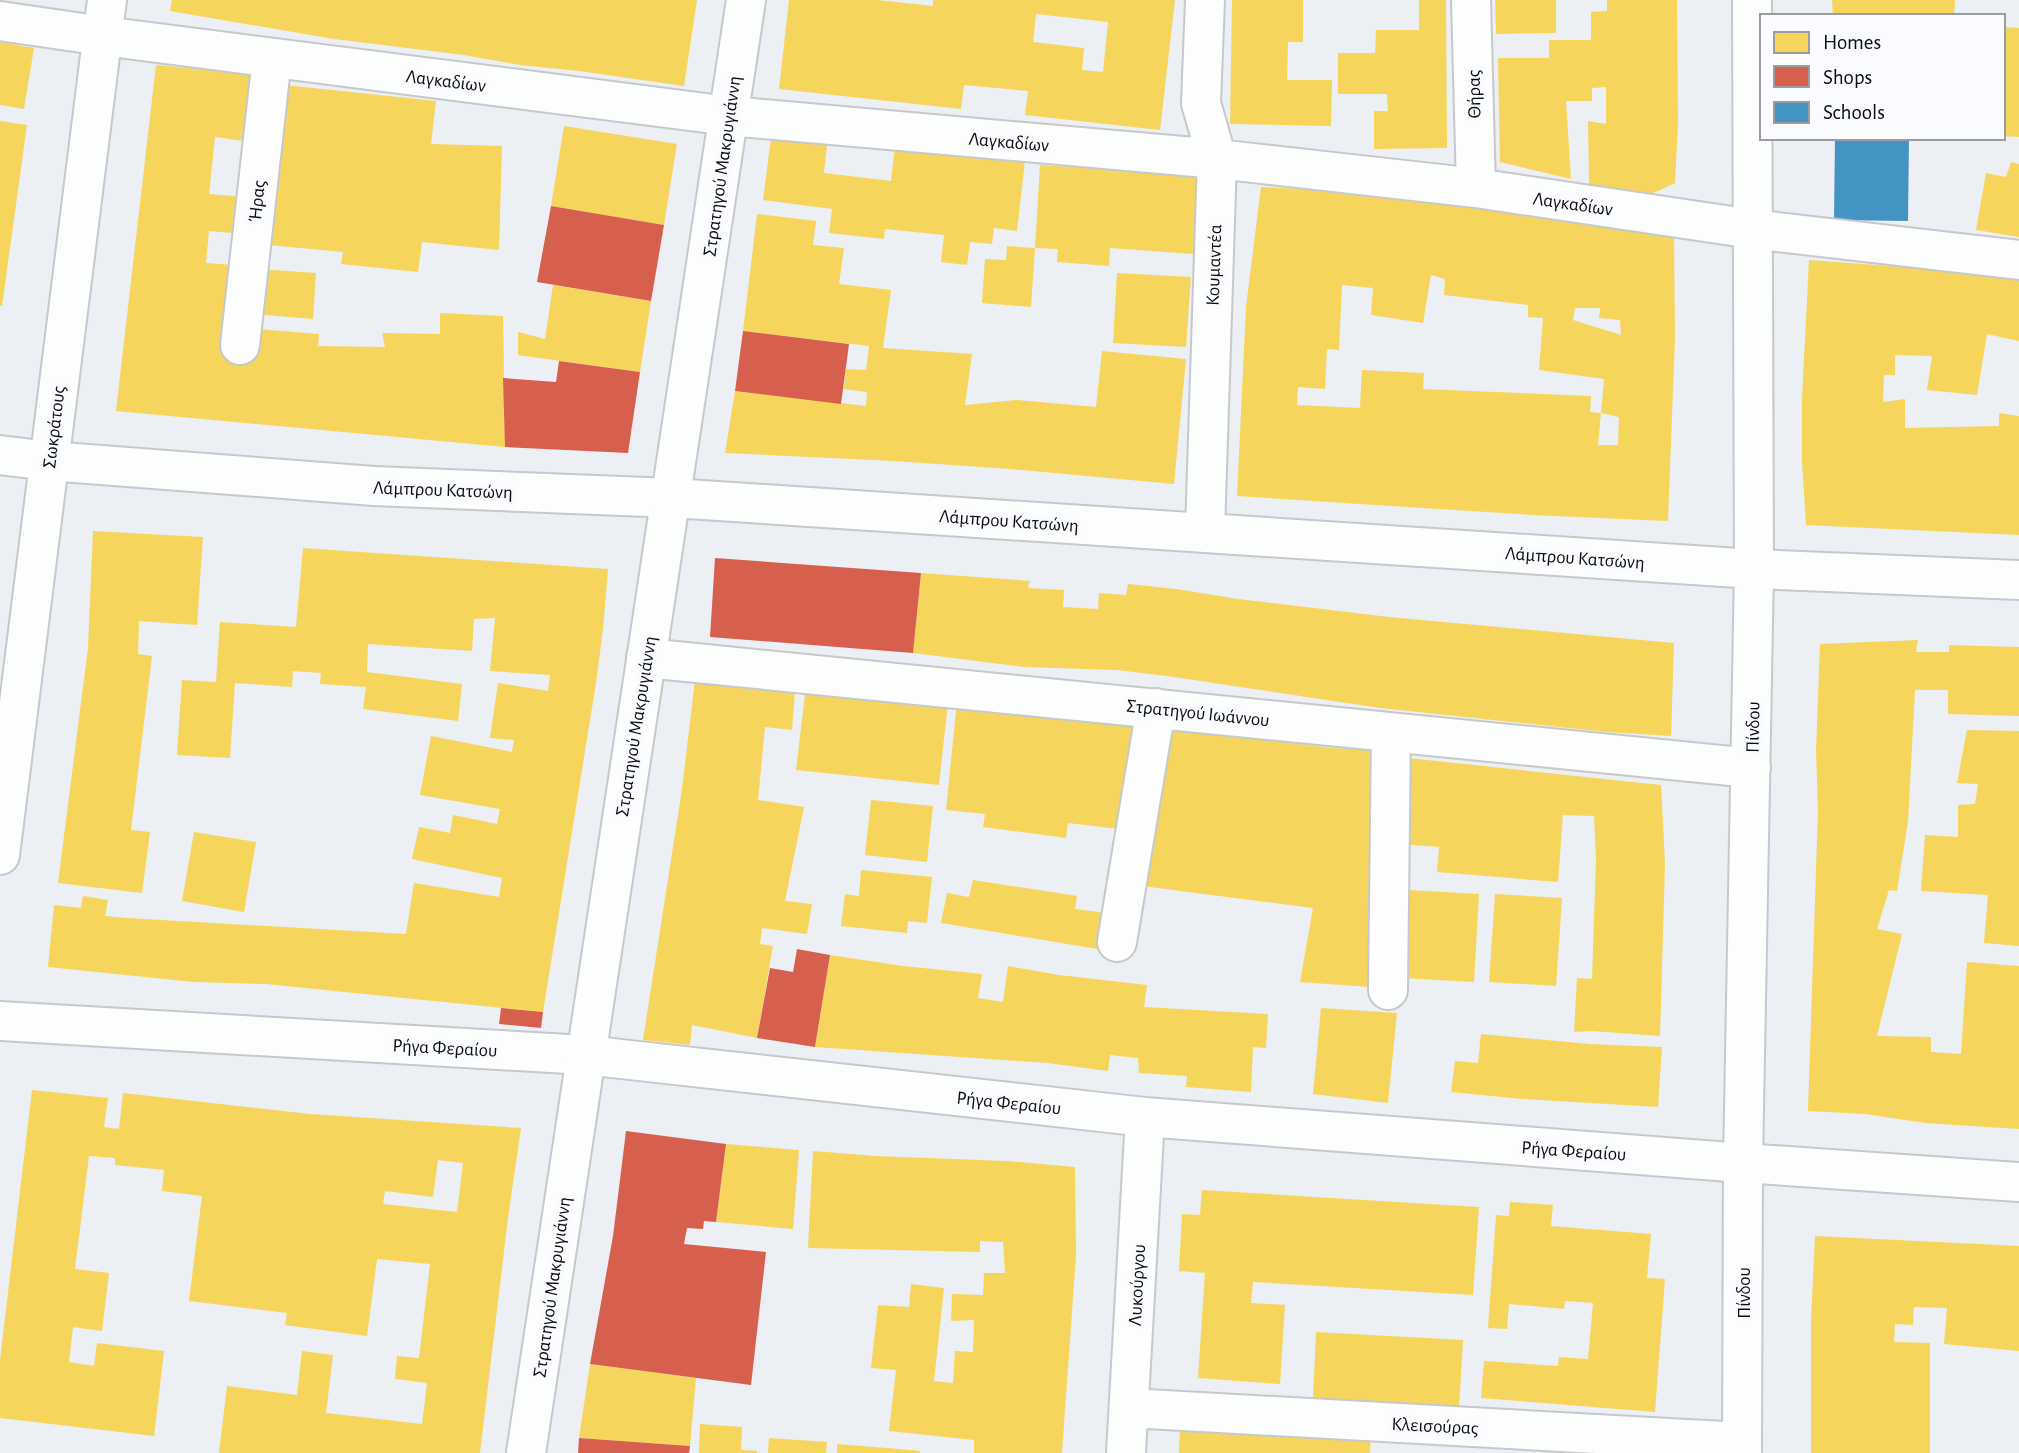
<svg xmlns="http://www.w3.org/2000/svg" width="2019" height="1453" font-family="'Alegreya Sans',sans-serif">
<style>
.homes{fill:#f6d55c;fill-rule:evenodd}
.shops{fill:#d6604d}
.schools{fill:#4393c3}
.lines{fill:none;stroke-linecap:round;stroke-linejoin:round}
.minor-casing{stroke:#c7c8cc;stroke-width:42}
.major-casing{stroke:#c7c8cc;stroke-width:42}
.minor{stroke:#fcfdfd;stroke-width:38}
.major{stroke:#fcfdfd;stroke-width:38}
.labels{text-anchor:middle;stroke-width:7;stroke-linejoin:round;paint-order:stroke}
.street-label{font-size:19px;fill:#0b0d10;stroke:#f9fbfe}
</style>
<rect width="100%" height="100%" fill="#eceff3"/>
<path class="homes" d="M 172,0 L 697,0 L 684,86 L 579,71 L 520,65 L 464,55 L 334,39 L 170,11 Z
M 789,0 L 877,0 L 933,6 L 933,0 L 1175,0 L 1160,130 L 1025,115 L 1028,91 L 964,85 L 961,109 L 779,89 ZM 1036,14 L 1108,22 L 1103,72 L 1082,70 L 1084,48 L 1033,42 Z
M 1232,0 L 1303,0 L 1303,42 L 1288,42 L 1287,80 L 1332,80 L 1331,126 L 1230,124 Z
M 1419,0 L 1446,0 L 1447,148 L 1374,149 L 1374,111 L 1388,111 L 1387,94 L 1338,94 L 1338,53 L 1375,53 L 1376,30 L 1419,30 Z
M 1495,0 L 1556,0 L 1556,33 L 1496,34 Z
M 1607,0 L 1677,0 L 1678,123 L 1675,183 L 1647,196 L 1589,185 L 1588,121 L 1606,124 L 1606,87 L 1592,88 L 1592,101 L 1566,101 L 1571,179 L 1500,162 L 1498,58 L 1549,58 L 1549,40 L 1591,40 L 1591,12 L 1607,11 Z
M 1832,0 L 1955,0 L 1954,16 L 1833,16 Z
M 2003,27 L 2019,28 L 2019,137 L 2003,136 Z
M 0,42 L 34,48 L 24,109 L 0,105 Z
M 156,65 L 258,75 L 252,142 L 215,137 L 209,194 L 247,197 L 244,234 L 209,231 L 206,263 L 234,265 L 223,357 L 255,360 L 257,329 L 319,334 L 318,346 L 385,347 L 382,333 L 440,334 L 440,313 L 503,316 L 505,447 L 116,411 Z
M 284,85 L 436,101 L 431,144 L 502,146 L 499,250 L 422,242 L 418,272 L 341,264 L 343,252 L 269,245 Z
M 0,121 L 27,125 L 2,306 L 0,306 Z
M 564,126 L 677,144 L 664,225 L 551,206 Z
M 772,130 L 828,136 L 824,173 L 891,181 L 895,146 L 1025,161 L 1017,231 L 994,228 L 992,244 L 970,242 L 967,265 L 941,262 L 944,235 L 885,229 L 884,239 L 829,233 L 832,209 L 763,200 Z
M 2011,162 L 2019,164 L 2019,237 L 1976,230 L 1986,173 L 2006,177 Z
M 1040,165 L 1198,175 L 1193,254 L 1110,248 L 1109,266 L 1057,262 L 1058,249 L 1035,248 L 1031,307 L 982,303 L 985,259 L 1006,260 L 1007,246 L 1035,248 Z
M 1261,187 L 1381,192 L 1674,234 L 1675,338 L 1668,521 L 1532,515 L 1237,496 L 1246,307 ZM 1431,275 L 1445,279 L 1444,295 L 1528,305 L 1528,317 L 1543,318 L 1539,370 L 1604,379 L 1601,413 L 1590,412 L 1591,396 L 1423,389 L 1424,373 L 1362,370 L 1360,408 L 1297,405 L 1298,387 L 1325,389 L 1327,349 L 1339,350 L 1342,285 L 1373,288 L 1371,315 L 1423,323 ZM 1575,308 L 1600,308 L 1599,318 L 1620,320 L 1621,335 L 1573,320 ZM 1601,413 L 1619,417 L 1618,445 L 1598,445 Z
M 757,214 L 816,221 L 813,245 L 844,248 L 839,284 L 891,290 L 883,348 L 972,354 L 965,405 L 1017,400 L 1096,407 L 1102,351 L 1186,359 L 1174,484 L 1010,469 L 894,461 L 725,453 L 735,391 L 866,406 L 867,392 L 844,389 L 846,369 L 866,370 L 869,346 L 743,331 Z
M 1809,260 L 1996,274 L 2019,280 L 2019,341 L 1987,334 L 1977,395 L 1927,390 L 1932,356 L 1895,355 L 1895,375 L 1884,375 L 1883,402 L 1905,399 L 1905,428 L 1999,426 L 1999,413 L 2019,416 L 2019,535 L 1806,525 L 1802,462 L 1802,398 Z
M 257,269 L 316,273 L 313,319 L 254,314 Z
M 1117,273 L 1191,277 L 1186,347 L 1113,343 Z
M 553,285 L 651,301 L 640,372 L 518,355 L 518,332 L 545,339 Z
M 93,531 L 203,537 L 197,625 L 139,621 L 138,654 L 152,656 L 131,830 L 150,832 L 142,893 L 58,883 L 88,648 Z
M 303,548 L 608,569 L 603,629 L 596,683 L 543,1012 L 266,984 L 194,982 L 48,967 L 54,905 L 81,908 L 83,896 L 108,900 L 105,916 L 127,918 L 406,934 L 414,883 L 499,897 L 502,878 L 412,859 L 419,827 L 450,833 L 453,815 L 497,824 L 500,809 L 420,795 L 431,736 L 512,752 L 514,740 L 490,738 L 498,683 L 548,691 L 550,675 L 490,671 L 495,618 L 474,619 L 472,651 L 368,644 L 367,672 L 462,684 L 458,721 L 363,709 L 366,687 L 320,684 L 321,673 L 293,671 L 292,687 L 235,683 L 230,758 L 177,755 L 182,680 L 216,682 L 220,622 L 296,627 Z
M 921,573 L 1030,581 L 1028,588 L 1064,590 L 1063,607 L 1098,609 L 1099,593 L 1126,595 L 1128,584 L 1176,589 L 1238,599 L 1389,617 L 1674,643 L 1671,736 L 1607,732 L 1380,708 L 1167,676 L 1117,670 L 1024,667 L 913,653 Z
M 1918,640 L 1916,652 L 1949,652 L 1949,645 L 2019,647 L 2019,716 L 1948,714 L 1948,690 L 1915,690 L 1908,821 L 1897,891 L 1889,890 L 1877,929 L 1902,934 L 1877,1036 L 1931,1037 L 1931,1052 L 1961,1054 L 1967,962 L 2019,966 L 2019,1129 L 1925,1123 L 1865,1114 L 1808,1111 L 1818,810 L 1816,751 L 1820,644 Z
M 695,680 L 795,690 L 792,730 L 765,727 L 758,800 L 804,807 L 785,901 L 812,904 L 807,934 L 762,928 L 760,944 L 773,946 L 757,1038 L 692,1025 L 690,1045 L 643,1040 L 682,789 Z
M 806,686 L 948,702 L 939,785 L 796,770 Z
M 957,701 L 1139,721 L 1127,830 L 1068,823 L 1066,838 L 983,827 L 985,814 L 946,810 Z
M 1163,728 L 1332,748 L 1378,750 L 1370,987 L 1300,982 L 1313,908 L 1142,886 Z
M 1967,730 L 2019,731 L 2019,946 L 1984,943 L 1988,895 L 1921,891 L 1925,835 L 1958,837 L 1958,805 L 1975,804 L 1978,784 L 1957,783 Z
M 1408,758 L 1661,785 L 1665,863 L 1660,1036 L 1592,1031 L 1574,1032 L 1577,978 L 1592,979 L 1596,860 L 1594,816 L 1563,815 L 1558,882 L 1437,872 L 1439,847 L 1400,844 Z
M 871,800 L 933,806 L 927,862 L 865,855 Z
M 194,832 L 256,842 L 244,912 L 182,901 Z
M 861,870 L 932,877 L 927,923 L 908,921 L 907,933 L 841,926 L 845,894 L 859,896 Z
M 973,880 L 1077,896 L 1075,909 L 1108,913 L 1103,950 L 941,923 L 947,893 L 969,897 Z
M 1408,890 L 1479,894 L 1474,982 L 1403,978 Z
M 1495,894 L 1562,898 L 1556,986 L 1489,982 Z
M 830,955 L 903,966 L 982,974 L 978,998 L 1003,1002 L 1008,966 L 1059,975 L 1147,985 L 1144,1007 L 1268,1014 L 1266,1048 L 1253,1047 L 1251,1092 L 1186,1087 L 1187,1076 L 1139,1073 L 1138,1058 L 1110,1055 L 1108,1071 L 1048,1063 L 815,1047 Z
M 1321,1008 L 1397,1013 L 1388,1103 L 1313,1094 Z
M 1481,1034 L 1590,1044 L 1662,1047 L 1658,1107 L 1522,1099 L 1451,1092 L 1455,1061 L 1478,1063 Z
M 32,1090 L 108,1098 L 104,1127 L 119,1129 L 123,1093 L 310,1114 L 521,1128 L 508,1218 L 480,1453 L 219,1453 L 227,1386 L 297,1395 L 302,1351 L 333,1355 L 326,1413 L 422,1424 L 427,1383 L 395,1379 L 397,1356 L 419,1358 L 430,1264 L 377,1259 L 367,1336 L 285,1325 L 287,1313 L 189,1301 L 202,1196 L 162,1191 L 164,1170 L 115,1165 L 115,1158 L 89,1156 L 75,1269 L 109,1273 L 102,1331 L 73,1327 L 69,1362 L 94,1366 L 97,1343 L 164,1351 L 154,1436 L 0,1418 L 0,1360 ZM 438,1160 L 463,1163 L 457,1212 L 383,1204 L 385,1191 L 433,1197 Z
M 726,1144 L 799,1150 L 793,1229 L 716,1222 Z
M 813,1151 L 876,1156 L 1006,1161 L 1075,1167 L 1076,1255 L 1062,1453 L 974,1453 L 974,1440 L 889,1431 L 896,1370 L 871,1368 L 878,1305 L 909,1307 L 911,1284 L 944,1288 L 934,1381 L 953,1383 L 955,1351 L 973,1352 L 974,1320 L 951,1321 L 952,1294 L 983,1295 L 984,1273 L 1005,1273 L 1003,1242 L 980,1241 L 980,1252 L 808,1248 Z
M 1202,1190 L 1479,1207 L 1473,1295 L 1253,1282 L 1251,1303 L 1285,1305 L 1280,1384 L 1198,1378 L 1205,1273 L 1179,1271 L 1182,1214 L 1200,1215 Z
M 1510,1202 L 1553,1205 L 1551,1226 L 1651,1234 L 1647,1278 L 1665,1279 L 1655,1412 L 1481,1398 L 1484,1361 L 1558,1366 L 1559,1357 L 1588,1359 L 1593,1303 L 1565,1301 L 1564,1309 L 1509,1304 L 1507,1329 L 1488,1328 L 1496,1215 L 1509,1216 Z
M 1815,1236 L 2019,1246 L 2019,1351 L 1944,1344 L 1947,1308 L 1914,1307 L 1913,1325 L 1895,1324 L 1894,1342 L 1930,1343 L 1930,1453 L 1811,1453 L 1811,1321 Z
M 1316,1332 L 1463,1340 L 1459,1408 L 1313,1399 Z
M 590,1364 L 696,1378 L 690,1446 L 579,1438 Z
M 700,1424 L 742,1427 L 741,1450 L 757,1451 L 757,1453 L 699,1453 Z
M 1180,1427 L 1371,1432 L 1370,1453 L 1179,1453 Z
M 769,1438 L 827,1442 L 826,1453 L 768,1453 Z
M 837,1444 L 911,1450 L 920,1451 L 920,1453 L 837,1453 Z"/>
<path class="shops" d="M 551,206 L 664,225 L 651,301 L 537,282 Z
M 743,331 L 849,344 L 841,404 L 735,391 Z
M 559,361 L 640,372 L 628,453 L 505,447 L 503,378 L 556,382 Z
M 715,558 L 921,573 L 913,653 L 710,637 Z
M 797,949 L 830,955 L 815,1047 L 757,1038 L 770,968 L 793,972 Z
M 501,1008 L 543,1012 L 541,1028 L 499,1024 Z
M 626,1131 L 726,1144 L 716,1222 L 704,1221 L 703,1229 L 687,1228 L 684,1244 L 766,1252 L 751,1385 L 590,1364 L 613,1236 Z
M 579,1438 L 690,1446 L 689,1453 L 578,1453 Z"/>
<path class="schools" d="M 1835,138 L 1909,138 L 1908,221 L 1834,220 Z"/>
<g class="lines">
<g class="minor-casing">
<path id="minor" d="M 1471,0 L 1476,188
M 0,21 L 103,36 L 729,116 L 1217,159 L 1476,188 L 1752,229 L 2019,260
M 240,345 L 272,58
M 0,455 L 49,461 L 374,486 L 672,498 L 1754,569 L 2019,580
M 1205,532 L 1217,159 L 1201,103 L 1205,0
M 646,658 L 1751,768
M 0,855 L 107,0
M 1117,942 L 1156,708
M 1388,990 L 1391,732
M 0,1021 L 585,1055 L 1145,1117 L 1743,1163 L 2019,1182
M 1129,1408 L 1742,1442
M 1126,1453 L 1145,1117
M 1742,1453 L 1743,1163 L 1754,569 L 1752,0"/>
</g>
<g class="major-casing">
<path id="major" d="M 526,1453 L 746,0"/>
</g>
<use href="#minor" class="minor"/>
<use href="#major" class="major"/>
</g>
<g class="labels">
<g class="street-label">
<text transform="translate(446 80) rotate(7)" y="7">Λαγκαδίων</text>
<text transform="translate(1473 94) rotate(-91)" y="7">Θήρας</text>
<text transform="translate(1009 141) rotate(5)" y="7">Λαγκαδίων</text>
<text transform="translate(721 166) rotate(-82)" y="7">Στρατηγού Μακρυγιάννη</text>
<text transform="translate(256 201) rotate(-84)" y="7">Ήρας</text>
<text transform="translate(1573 203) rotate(8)" y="7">Λαγκαδίων</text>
<text transform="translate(1213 265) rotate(-88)" y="7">Κουμαντέα</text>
<text transform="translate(53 427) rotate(-83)" y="7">Σωκράτους</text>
<text transform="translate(443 489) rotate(2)" y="7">Λάμπρου Κατσώνη</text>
<text transform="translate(1009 520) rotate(4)" y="7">Λάμπρου Κατσώνη</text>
<text transform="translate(1575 557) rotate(4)" y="7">Λάμπρου Κατσώνη</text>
<text transform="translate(1198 712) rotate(6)" y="7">Στρατηγού Ιωάννου</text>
<text transform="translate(635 726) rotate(-81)" y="7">Στρατηγού Μακρυγιάννη</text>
<text transform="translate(1752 727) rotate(-89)" y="7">Πίνδου</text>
<text transform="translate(445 1047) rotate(3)" y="7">Ρήγα Φεραίου</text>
<text transform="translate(1009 1102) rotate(6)" y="7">Ρήγα Φεραίου</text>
<text transform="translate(1574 1150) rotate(4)" y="7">Ρήγα Φεραίου</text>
<text transform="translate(1136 1285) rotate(-87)" y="7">Λυκούργου</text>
<text transform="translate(551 1287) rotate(-82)" y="7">Στρατηγού Μακρυγιάννη</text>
<text transform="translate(1743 1293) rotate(-90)" y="7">Πίνδου</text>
<text transform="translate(1435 1425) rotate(3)" y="7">Κλεισούρας</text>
</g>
</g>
<rect x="1760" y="14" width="245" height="126" fill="#f9fbfe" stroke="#9a9c9f" stroke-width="2"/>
<rect x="1774" y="32" width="35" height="21" fill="#f6d55c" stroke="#9a9c9f" stroke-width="2"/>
<text x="1823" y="49" font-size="21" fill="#0b0d10">Homes</text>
<rect x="1774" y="66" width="35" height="21" fill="#d6604d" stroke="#9a9c9f" stroke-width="2"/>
<text x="1823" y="84" font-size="21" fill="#0b0d10">Shops</text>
<rect x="1774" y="102" width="35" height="21" fill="#4393c3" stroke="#9a9c9f" stroke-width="2"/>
<text x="1823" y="119" font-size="21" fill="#0b0d10">Schools</text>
</svg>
